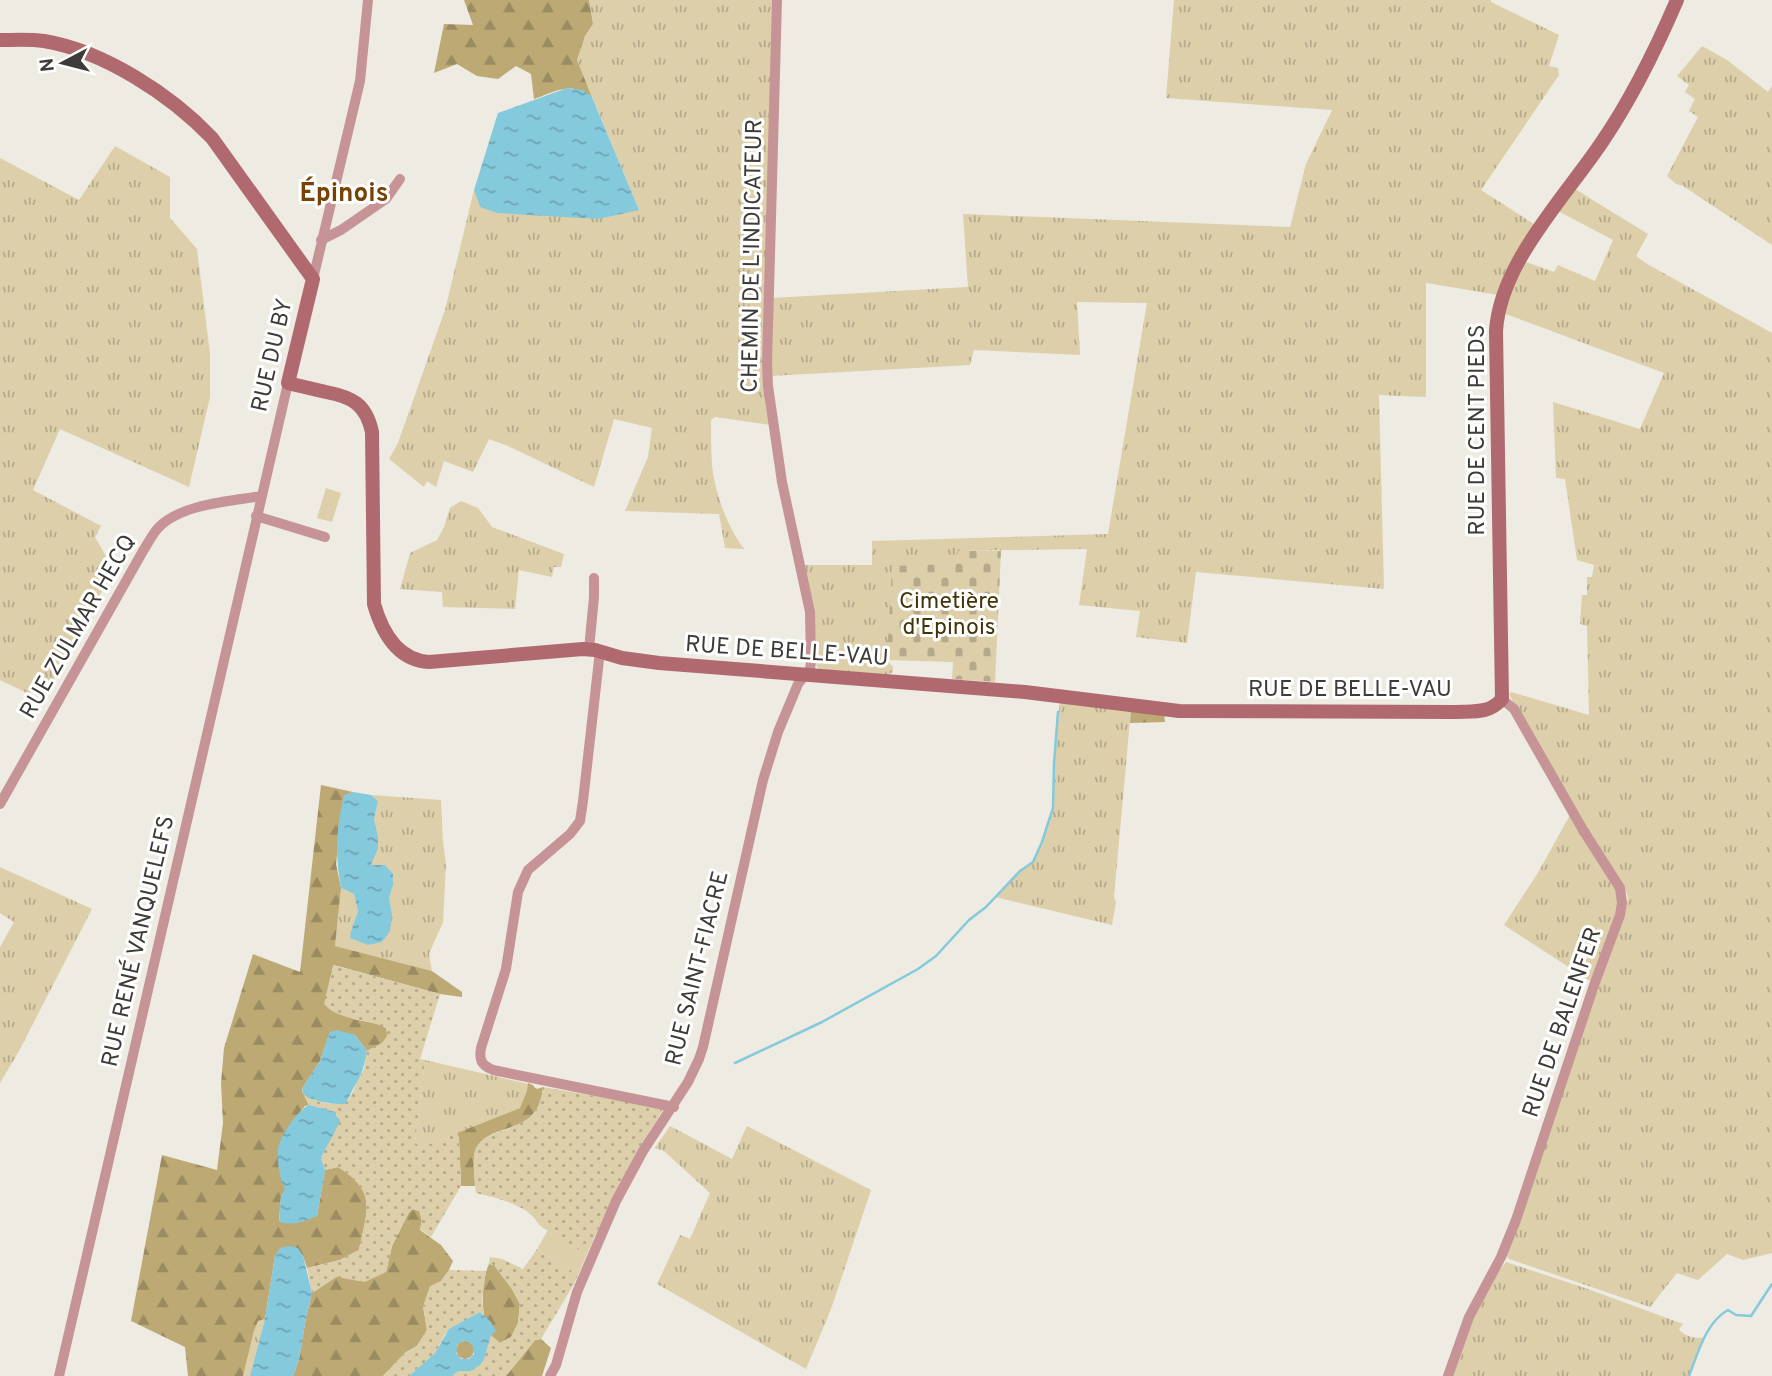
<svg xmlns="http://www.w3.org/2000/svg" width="1772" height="1376" font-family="Overpass,sans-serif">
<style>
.grass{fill:url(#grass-tufts)}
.forest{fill:url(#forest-firs)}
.cemetery{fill:url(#cemetery-stones)}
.park{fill:url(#park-dots)}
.pitch{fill:#dccfa9}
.water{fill:url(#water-ripples);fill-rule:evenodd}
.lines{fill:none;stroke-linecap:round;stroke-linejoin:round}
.stream{stroke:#85c9dd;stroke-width:2.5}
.street{stroke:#c69497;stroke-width:10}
.secondary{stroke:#b0696f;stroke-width:14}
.labels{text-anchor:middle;stroke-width:6;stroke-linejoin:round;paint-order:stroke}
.street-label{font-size:23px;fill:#3d3c39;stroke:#fff}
.park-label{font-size:23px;fill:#423407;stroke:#fff}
.quarter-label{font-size:26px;font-weight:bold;fill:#784302;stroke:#fff}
</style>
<defs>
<pattern id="grass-tufts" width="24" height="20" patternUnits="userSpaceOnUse" patternTransform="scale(1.75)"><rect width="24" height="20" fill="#dccfa9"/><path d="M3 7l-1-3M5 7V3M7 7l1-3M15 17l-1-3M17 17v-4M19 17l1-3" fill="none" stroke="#b4a98b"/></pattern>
<pattern id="forest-firs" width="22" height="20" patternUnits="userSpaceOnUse" patternTransform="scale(1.75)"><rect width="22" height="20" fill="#bca974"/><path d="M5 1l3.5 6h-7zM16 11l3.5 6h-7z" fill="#9a8b60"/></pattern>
<pattern id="cemetery-stones" width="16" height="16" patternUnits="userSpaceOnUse" patternTransform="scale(1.75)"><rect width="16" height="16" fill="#dccfa9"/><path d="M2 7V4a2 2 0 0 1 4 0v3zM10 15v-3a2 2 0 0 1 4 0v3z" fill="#b4a98b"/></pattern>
<pattern id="park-dots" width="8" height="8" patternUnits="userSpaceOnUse" patternTransform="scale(1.75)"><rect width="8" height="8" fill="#dccfa9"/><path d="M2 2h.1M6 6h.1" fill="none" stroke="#b4a98b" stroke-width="1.8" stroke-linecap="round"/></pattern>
<pattern id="water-ripples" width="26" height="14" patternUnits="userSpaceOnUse" patternTransform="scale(1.75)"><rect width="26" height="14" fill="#85c9dd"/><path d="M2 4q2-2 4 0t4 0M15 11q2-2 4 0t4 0" fill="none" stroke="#6ea4b4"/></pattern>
</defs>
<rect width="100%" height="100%" fill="#edebe2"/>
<path class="grass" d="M 589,0 L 774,0 L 771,425 L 715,417 L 711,420 C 711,435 711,450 712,465 C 715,494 727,526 744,549 L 725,548 L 719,514 L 625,511 L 648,457 L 652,428 L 614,419 L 594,487 L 508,446 L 489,439 L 473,472 L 444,461 L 436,487 L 427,481 L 424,487 L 389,459 L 398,443 L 445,310 L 474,190 L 480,207 L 639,210 L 577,60 L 585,36 L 593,24 Z
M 1174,0 L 1491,0 L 1491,2 L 1559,35 L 1549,66 L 1558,68 L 1559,75 L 1481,190 L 1537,226 L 1499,295 L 1426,283 L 1426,397 L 1379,395 L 1384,589 L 1196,572 L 1187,643 L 1136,637 L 1140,611 L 1079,605 L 1087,549 L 958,551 L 957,564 L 887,660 L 893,667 L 893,672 L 888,675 L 820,669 L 817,667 L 815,659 L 802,565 L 872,565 L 872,541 L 1108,534 L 1147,303 L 1077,302 L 1080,355 L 974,350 L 970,365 L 770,376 L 771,298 L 968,287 L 963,214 L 1290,227 L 1306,164 L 1332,110 L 1166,98 Z
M 1702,46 L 1727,60 L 1768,92 L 1772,86 L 1772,245 L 1683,186 L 1676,184 L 1667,176 L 1698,117 L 1689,111 L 1695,99 L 1685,92 L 1689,85 L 1677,76 Z
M 115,146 L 170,177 L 170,218 L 197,249 L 210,354 L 210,397 L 189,487 L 60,429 L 33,490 L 101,526 L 95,537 L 107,558 L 110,576 L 49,688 L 27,693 L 0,680 L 0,158 L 79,200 Z
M 1575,189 L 1648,234 L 1636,256 L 1647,264 L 1772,333 L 1772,1253 L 1743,1260 L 1727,1254 L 1698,1280 L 1677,1273 L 1650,1307 L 1509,1259 L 1506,1255 L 1628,898 L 1626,891 C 1585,827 1545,762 1509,694 L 1511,692 L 1589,715 L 1587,626 L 1580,624 L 1582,595 L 1587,595 L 1587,577 L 1592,577 L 1594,565 L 1577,560 L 1565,479 L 1556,478 L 1553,402 L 1640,429 L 1664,373 L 1503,313 L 1506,301 L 1526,262 L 1554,272 L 1558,265 L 1595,281 L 1613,240 L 1558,211 Z
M 461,501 L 478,508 L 492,527 L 564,554 L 561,567 L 554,567 L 552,577 L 519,570 L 515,609 L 443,607 L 442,592 L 400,589 L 410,553 L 437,540 L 444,527 L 450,508 Z
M 1060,699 L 1131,709 L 1114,897 L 1116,902 L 1112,925 L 995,897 L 1020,871 L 1033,862 L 1050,821 L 1053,808 L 1054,763 Z
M 371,795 L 441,800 L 443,842 L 446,864 L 443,922 L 429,954 L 432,971 L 335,946 L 341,888 L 354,894 L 358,911 L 351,931 L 392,914 L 389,898 L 393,885 L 371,865 L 377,848 L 378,836 L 374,819 L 378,801 Z
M 1571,813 L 1616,888 L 1618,906 L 1593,983 L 1504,925 L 1539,871 Z
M 0,867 L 92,909 L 19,1051 L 0,1083 L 0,947 L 14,922 L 0,913 Z
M 425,1060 L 533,1085 L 534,1087 L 537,1089 L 520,1108 L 420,1148 L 415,1142 Z
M 670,1126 L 732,1159 L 747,1126 L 871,1190 L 831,1309 L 806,1369 L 657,1284 L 680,1235 L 690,1239 L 710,1193 L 664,1151 L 655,1148 Z
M 1506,1262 L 1588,1289 L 1683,1324 L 1679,1329 C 1684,1336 1696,1340 1705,1337 L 1689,1376 L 1450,1376 L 1467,1328 L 1500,1269 Z
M 265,1319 L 250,1376 L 243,1376 L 254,1331 L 258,1321 Z"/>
<path class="forest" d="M 464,0 L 589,0 L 593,24 L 585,36 L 577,60 L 592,97 C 570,81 557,91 534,99 L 531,74 L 516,66 L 498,79 L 477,76 L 457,64 L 434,73 L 444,24 L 473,25 Z
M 1131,709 L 1164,713 L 1165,722 L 1130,723 Z
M 321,785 L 353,792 L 344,796 L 336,864 L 341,888 L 335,946 L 432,971 L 462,992 L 462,997 L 440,994 L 334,965 L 353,1019 L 378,1024 L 386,1028 L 388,1036 L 382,1043 L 367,1051 L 355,1035 L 330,1032 L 320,1061 L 303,1087 L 302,1091 L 309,1105 L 305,1106 L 292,1122 L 286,1189 L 281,1196 L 279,1221 L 317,1216 L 325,1170 L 338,1167 C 378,1192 367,1210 359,1250 L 340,1260 L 307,1268 L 303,1256 L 275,1256 L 265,1319 L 258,1321 L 254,1331 L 243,1376 L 188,1376 L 185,1347 L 131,1321 L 162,1155 L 217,1170 L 223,1123 L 221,1083 L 224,1048 L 253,954 L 300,972 Z
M 528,1083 L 533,1085 L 534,1087 L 537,1089 L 543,1087 C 539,1140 486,1119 475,1152 C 472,1159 475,1177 475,1186 L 461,1186 L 459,1138 L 457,1133 L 520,1108 L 527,1091 Z
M 413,1209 L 419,1211 C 423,1217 422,1222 420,1230 L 441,1245 L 453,1261 L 449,1270 L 423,1306 L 427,1330 L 417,1346 L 406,1352 L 383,1376 L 293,1376 L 299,1359 L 306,1318 L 312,1293 L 336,1277 L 386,1272 L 392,1246 L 409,1212 Z
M 489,1264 L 494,1265 L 512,1289 L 520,1304 L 518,1323 L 511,1337 L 500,1343 C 497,1340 493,1339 491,1336 C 480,1320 481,1280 489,1264 Z
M 541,1339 L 551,1348 L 542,1376 L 506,1376 L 535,1340 Z
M456 1350a9 9 0 1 1 18 0a9 9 0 1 1-18 0Z"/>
<path class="cemetery" d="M 958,551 L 1001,551 L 995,682 L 952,679 L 953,662 L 887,660 L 892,566 L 957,564 Z"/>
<path class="park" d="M 333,965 L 440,994 L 420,1059 L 425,1060 L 415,1142 L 420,1148 L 457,1133 L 459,1138 L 461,1186 L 431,1237 L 420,1229 L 422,1221 L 419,1211 L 413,1209 L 409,1212 L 392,1246 L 386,1272 L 365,1282 L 336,1277 L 312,1293 L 307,1268 L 340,1260 L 359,1250 C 367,1210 378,1192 338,1167 L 325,1170 L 321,1158 C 327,1144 336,1128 336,1112 L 309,1105 L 302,1091 C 312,1103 334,1107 348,1101 L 364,1069 L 367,1051 L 382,1043 L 387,1036 L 386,1028 C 366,1018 339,1021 324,1004 Z
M 543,1087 L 664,1108 L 638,1150 L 595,1236 L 574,1284 L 541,1339 L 535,1340 L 506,1376 L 451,1376 L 459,1371 L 471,1371 L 491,1335 L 500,1343 L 511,1337 L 518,1323 L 520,1304 L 512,1289 L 494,1265 L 489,1264 L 490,1257 L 502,1259 L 523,1269 L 537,1249 L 575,1273 L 587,1255 L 539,1225 C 530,1205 496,1198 476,1193 C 475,1182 473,1167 474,1155 C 479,1121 539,1141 543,1087 Z
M 449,1270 L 486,1271 L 482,1300 L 484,1315 L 480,1312 L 445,1334 L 435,1353 L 409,1376 L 383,1376 L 406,1352 L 417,1346 L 427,1330 L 423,1306 L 430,1286 L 441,1281 Z"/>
<path class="pitch" d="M 326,488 L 341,493 L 332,522 L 317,518 Z
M 548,1230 L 587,1255 L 575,1273 L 537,1249 Z"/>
<path class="water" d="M 567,88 L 583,90 L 592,97 L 639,210 L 598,219 L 497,213 L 480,207 L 474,190 L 498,113 Z
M 353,792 L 371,795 L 378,801 L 374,819 L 378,836 L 378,848 L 371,865 L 385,865 L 393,874 L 393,885 L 389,898 L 392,914 L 390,931 L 382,942 L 368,945 L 350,938 L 351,931 L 358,911 L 354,894 L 341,888 C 335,856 336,828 344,796 Z
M 337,1030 L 355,1035 L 367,1051 C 364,1067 362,1075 353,1089 C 350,1094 349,1099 345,1104 C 336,1105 307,1101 303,1093 C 302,1091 303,1089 303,1087 L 320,1061 L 330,1032 Z
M 309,1105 L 336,1112 L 336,1116 L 340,1120 C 335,1134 327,1144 321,1158 L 325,1170 L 317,1216 C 302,1222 295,1226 279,1222 L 281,1196 L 285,1189 C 280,1180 277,1162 278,1150 C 279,1137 297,1111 309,1105 Z
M 290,1246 L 298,1248 L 303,1256 L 312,1293 L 306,1318 L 299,1359 L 293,1376 L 250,1376 L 265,1319 L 275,1256 L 280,1248 Z
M 480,1312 L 491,1322 L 496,1331 L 491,1335 L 484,1359 L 480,1365 L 471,1371 L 459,1371 L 451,1376 L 409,1376 L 435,1353 L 449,1329 ZM 463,1341 L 469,1342 L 474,1348 L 474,1354 L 469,1359 L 461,1359 L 456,1353 L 457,1345 Z"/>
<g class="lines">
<path class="stream" d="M 735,1063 L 822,1022 L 918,969 L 936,956 L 969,920 L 986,907 L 1020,871 L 1033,862 L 1042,842 L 1053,808 L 1054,763 L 1058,712
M 1689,1376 C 1698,1353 1706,1322 1728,1310 L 1736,1315 L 1751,1316 L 1772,1284"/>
<path class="street" d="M 321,240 L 341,230 L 386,199 L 400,179
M 313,279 L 360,81 L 368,0
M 256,516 L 325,537
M 589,649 L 594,597 L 594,578
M 600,651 L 583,801 L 580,821 L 570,834 L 528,870 L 518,892 L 506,969 L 481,1048 C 479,1060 481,1065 493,1070 L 674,1107
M 0,804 L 143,551 C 148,543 152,535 158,528 C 181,504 230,501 262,496
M 59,1376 L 288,383
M 550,1376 L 556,1365 L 577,1292 L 616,1201 L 643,1151 L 688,1082 L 699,1059 L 703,1047 L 763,780 L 778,732 L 798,684 L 810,669 L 811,662 L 810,612 L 782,482 L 768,386 L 767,363 L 777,0
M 1448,1376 L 1469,1317 L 1501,1257 L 1516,1220 L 1593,988 L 1620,915 L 1622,903 L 1620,888 L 1583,830 L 1514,709 L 1502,699"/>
<path class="secondary" d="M 0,40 C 14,40 30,39 44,41 C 104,51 171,95 212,138 L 313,279 L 288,383 C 300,386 313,389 326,392 C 352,397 366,404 372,432 L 374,604 C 382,632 397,660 429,662 L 583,649 L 595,650 L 622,658 L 659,663 L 1025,692 L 1179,711 L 1455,712 C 1474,711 1489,714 1502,699 L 1496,331 C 1500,263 1566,196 1602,142 C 1632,98 1656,49 1677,0"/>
</g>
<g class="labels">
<g class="street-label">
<text transform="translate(751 256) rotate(-89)" y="8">CHEMIN DE L'INDICATEUR</text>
<text transform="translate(271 355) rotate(-77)" y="8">RUE DU BY</text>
<text transform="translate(1476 430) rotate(-90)" y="8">RUE DE CENT PIEDS</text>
<text transform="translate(77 626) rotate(-60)" y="8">RUE ZULMAR HECQ</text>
<text transform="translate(787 650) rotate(4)" y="8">RUE DE BELLE-VAU</text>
<text x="1350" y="696">RUE DE BELLE-VAU</text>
<text transform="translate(137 941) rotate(-77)" y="8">RUE RENÉ VANQUELEFS</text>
<text transform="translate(696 968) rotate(-76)" y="8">RUE SAINT-FIACRE</text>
<text transform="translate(1561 1022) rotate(-71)" y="8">RUE DE BALENFER</text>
</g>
<g class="park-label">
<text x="949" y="608">Cimetière<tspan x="949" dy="26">d'Epinois</tspan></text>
</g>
<g class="quarter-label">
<text x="344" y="201">Épinois</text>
</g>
</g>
<g transform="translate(63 63) rotate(263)" stroke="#ffffff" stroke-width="5" paint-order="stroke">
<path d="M0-5L12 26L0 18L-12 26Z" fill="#3d3c39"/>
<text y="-10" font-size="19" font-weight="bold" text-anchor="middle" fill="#3d3c39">N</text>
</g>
</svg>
